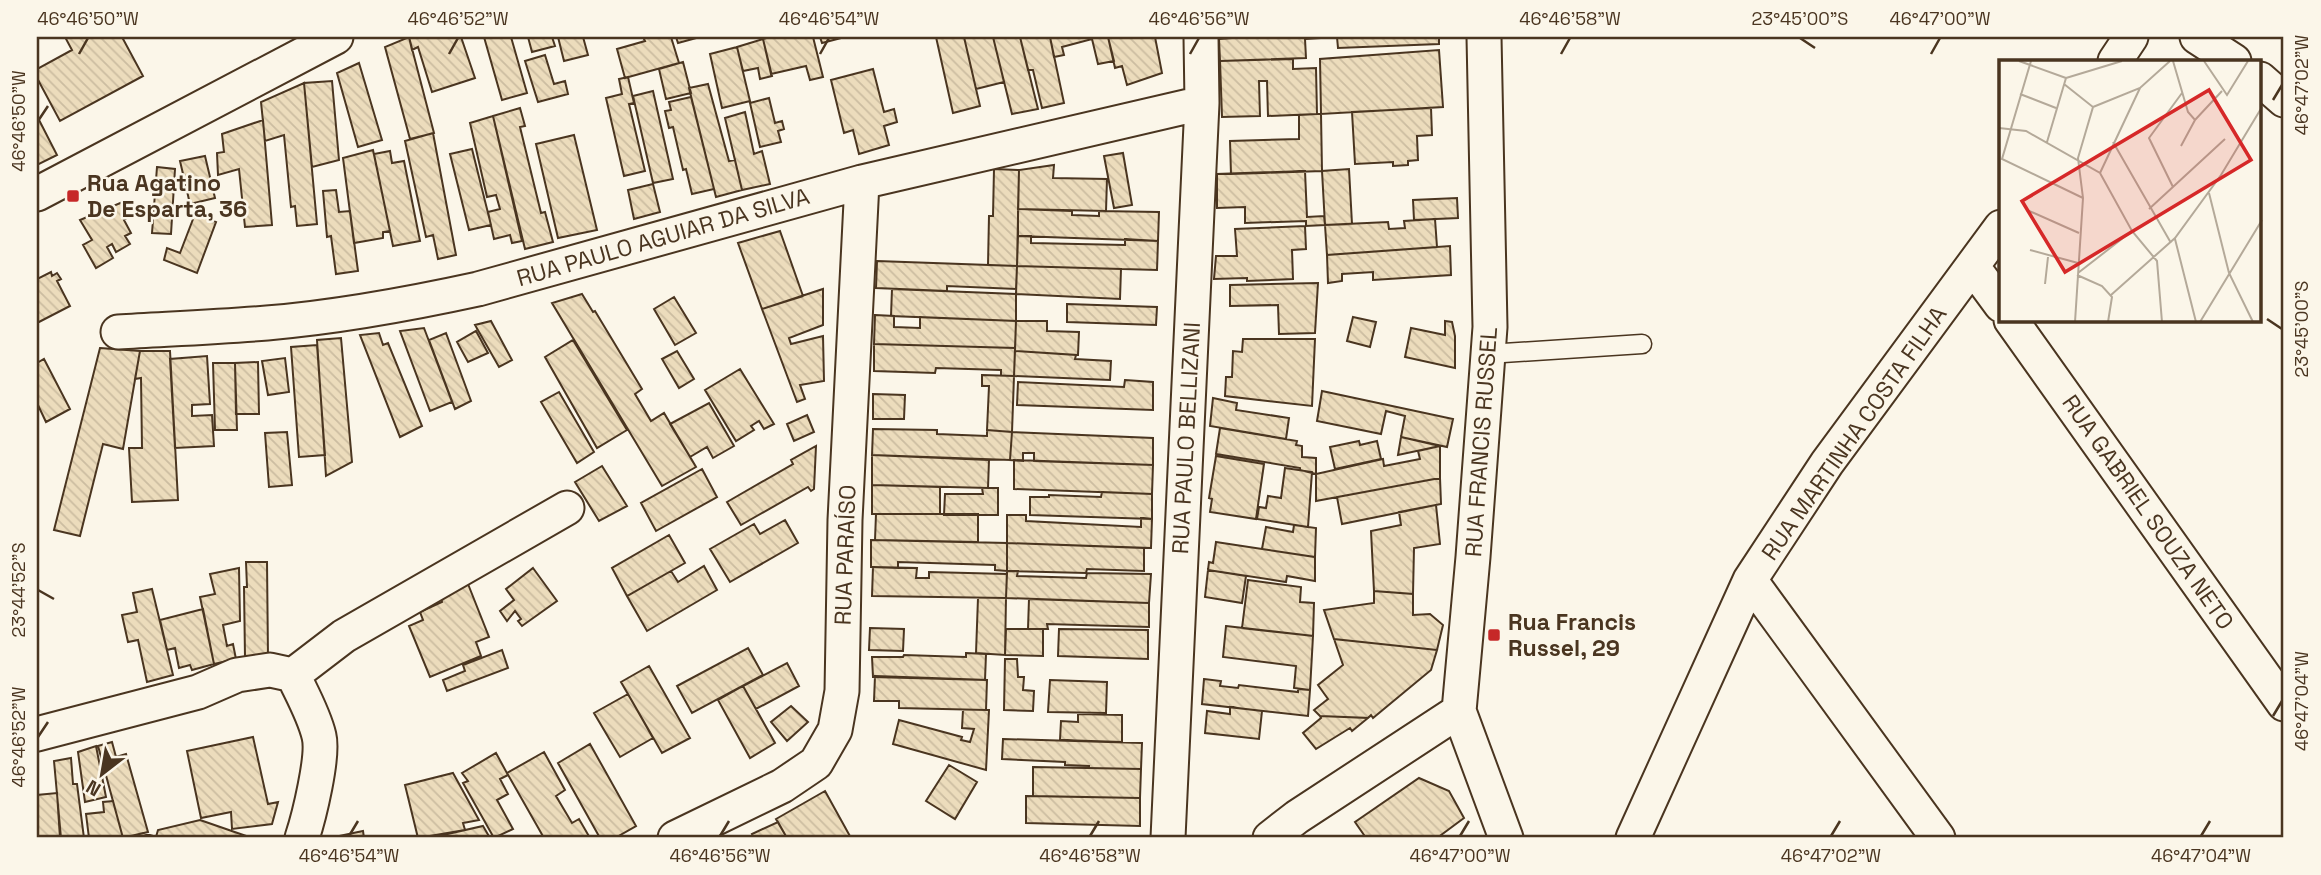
<svg xmlns="http://www.w3.org/2000/svg" width="2321" height="875" font-family="'Space Grotesk',sans-serif">
<style>
.building{fill:url(#building-back-hatch);stroke:#4a3520;stroke-width:2}
.lines{fill:none;stroke-linecap:round;stroke-linejoin:round}
.lane-casing{stroke:#4a3520;stroke-width:21}
.street-casing{stroke:#4a3520;stroke-width:37}
.lane{stroke:#fbf6e9;stroke-width:18}
.street{stroke:#fbf6e9;stroke-width:33}
.ticks{fill:none;stroke:#4a3520;stroke-width:2.5}
.poi-dot{fill:#c62828;stroke:#fbf6e9;stroke-width:2.5}
.labels{text-anchor:middle;stroke-width:5;stroke-linejoin:round;paint-order:stroke}
.poi-label{font-size:23px;font-weight:bold;fill:#4a3520;stroke:#fbf6e9;text-anchor:start}
.street-label{font-size:23px;fill:#4a3520;stroke:#fbf6e9}
.inset-road{fill:none;stroke:#b4a999;stroke-width:2}
.view{fill:#d62828;fill-opacity:0.15;stroke:#d62828;stroke-width:3.5}
.inset-edge{fill:none;stroke:#4a3520;stroke-width:3.5}
.neatline{fill:none;stroke:#4a3520;stroke-width:2.5}
.ticks-label{font-size:18px;text-anchor:middle;fill:#4a3520}
</style>
<defs>
<pattern id="building-back-hatch" width="6" height="6" patternUnits="userSpaceOnUse" patternTransform="scale(1.75)"><rect width="6" height="6" fill="#ecdcbc"/><path d="M-1 5l2 2M0 0l6 6M5-1l2 2" fill="none" stroke="#ccbda1"/></pattern>
</defs>
<rect width="100%" height="100%" fill="#fbf6e9"/>
<path class="building" d="M 65,37 L 122,37 L 143,76 L 60,121 L 37,78 L 37,69 L 72,50 Z
M 409,37 L 461,37 L 475,78 L 432,92 L 418,47 L 412,50 Z
M 409,37 L 434,133 L 410,139 L 385,47 Z
M 484,37 L 511,37 L 527,93 L 502,100 Z
M 528,37 L 552,37 L 555,46 L 532,52 Z
M 558,37 L 583,37 L 588,55 L 564,61 Z
M 643,37 L 671,37 L 679,63 L 625,78 L 617,49 L 645,41 Z
M 676,37 L 700,37 L 678,43 Z
M 770,37 L 813,37 L 823,77 L 810,80 L 806,66 L 771,74 L 763,39 Z
M 820,37 L 845,37 L 822,43 Z
M 936,37 L 964,37 L 980,106 L 953,113 Z
M 964,37 L 993,37 L 1004,82 L 976,89 Z
M 993,37 L 1020,37 L 1038,109 L 1012,114 Z
M 1020,37 L 1050,37 L 1064,103 L 1042,108 L 1033,70 L 1028,70 Z
M 1050,37 L 1108,37 L 1114,61 L 1098,64 L 1092,39 L 1062,47 L 1064,55 L 1054,57 Z
M 1108,37 L 1155,37 L 1162,73 L 1127,85 L 1122,66 L 1115,68 Z
M 1245,37 L 1320,37 L 1320,38 L 1305,39 L 1306,58 L 1220,61 L 1219,39 Z
M 1337,37 L 1439,37 L 1439,44 L 1338,48 Z
M 763,39 L 772,76 L 760,79 L 758,68 L 743,71 L 737,47 Z
M 737,47 L 750,101 L 722,108 L 710,54 Z
M 1439,50 L 1443,107 L 1321,114 L 1320,59 Z
M 545,55 L 554,84 L 565,81 L 568,94 L 538,102 L 525,61 Z
M 1293,59 L 1293,69 L 1316,68 L 1317,114 L 1268,116 L 1267,81 L 1259,81 L 1260,116 L 1222,117 L 1220,61 Z
M 683,62 L 691,93 L 666,99 L 659,69 Z
M 359,63 L 382,140 L 358,147 L 337,73 Z
M 873,69 L 884,112 L 894,109 L 897,122 L 884,126 L 889,145 L 859,154 L 853,130 L 844,133 L 831,80 Z
M 628,77 L 634,103 L 629,104 L 645,171 L 624,176 L 606,98 L 622,94 L 619,79 Z
M 332,81 L 339,160 L 312,167 L 304,83 Z
M 304,83 L 317,224 L 297,226 L 295,206 L 291,207 L 284,135 L 265,141 L 261,102 Z
M 708,84 L 729,161 L 735,160 L 742,190 L 716,197 L 689,88 Z
M 653,91 L 673,179 L 653,183 L 633,96 Z
M 691,97 L 714,189 L 692,194 L 686,169 L 683,170 L 673,127 L 669,128 L 665,111 L 671,110 L 669,102 Z
M 769,98 L 775,123 L 782,121 L 784,129 L 778,131 L 781,142 L 760,147 L 750,103 Z
M 520,108 L 525,126 L 520,127 L 541,213 L 545,212 L 553,242 L 525,249 L 493,116 Z
M 1431,108 L 1432,135 L 1417,136 L 1418,160 L 1408,161 L 1408,165 L 1393,166 L 1393,162 L 1355,164 L 1352,112 Z
M 745,112 L 754,154 L 762,151 L 770,184 L 742,190 L 725,118 Z
M 1317,114 L 1321,114 L 1322,171 L 1231,174 L 1230,141 L 1299,139 L 1299,115 Z
M 37,116 L 57,155 L 37,165 Z
M 493,116 L 522,241 L 512,243 L 510,235 L 494,239 L 488,212 L 500,209 L 496,195 L 487,197 L 470,123 Z
M 263,120 L 272,225 L 245,227 L 239,169 L 218,175 L 217,153 L 224,152 L 222,134 Z
M 433,133 L 456,255 L 438,259 L 433,235 L 426,237 L 405,141 Z
M 574,135 L 597,230 L 558,238 L 536,144 Z
M 472,149 L 491,225 L 469,230 L 450,154 Z
M 373,150 L 390,231 L 383,232 L 383,238 L 354,243 L 343,158 Z
M 390,151 L 392,163 L 404,161 L 420,241 L 393,246 L 374,154 Z
M 1123,153 L 1132,205 L 1114,208 L 1104,156 Z
M 205,156 L 215,198 L 190,204 L 180,161 Z
M 1054,165 L 1053,178 L 1107,179 L 1106,211 L 1018,209 L 1019,170 Z
M 157,167 L 175,169 L 171,234 L 152,233 Z
M 994,169 L 1019,170 L 1017,266 L 988,265 L 989,216 L 993,216 Z
M 1349,169 L 1352,224 L 1325,225 L 1322,171 Z
M 1305,171 L 1307,217 L 1324,216 L 1325,225 L 1306,226 L 1306,221 L 1245,223 L 1245,207 L 1217,208 L 1217,174 Z
M 653,184 L 660,212 L 634,219 L 628,190 Z
M 336,190 L 339,212 L 350,211 L 358,271 L 336,274 L 331,236 L 327,237 L 323,191 Z
M 1457,198 L 1458,218 L 1414,220 L 1413,200 Z
M 125,201 L 133,214 L 124,220 L 131,233 L 125,236 L 130,244 L 116,252 L 112,244 L 107,247 L 113,258 L 96,268 L 83,245 L 92,240 L 80,220 Z
M 1018,209 L 1072,211 L 1072,215 L 1099,216 L 1099,211 L 1159,212 L 1158,241 L 1018,236 Z
M 195,214 L 216,222 L 197,273 L 164,260 L 167,248 L 180,253 Z
M 1435,219 L 1437,247 L 1327,255 L 1325,225 L 1388,222 L 1389,229 L 1405,228 L 1404,221 Z
M 1305,226 L 1306,249 L 1292,250 L 1293,279 L 1247,281 L 1247,278 L 1214,279 L 1216,256 L 1237,256 L 1235,229 Z
M 780,231 L 803,296 L 762,309 L 738,243 Z
M 1018,236 L 1031,236 L 1031,243 L 1125,245 L 1125,239 L 1158,241 L 1157,270 L 1017,266 Z
M 1450,246 L 1451,275 L 1373,280 L 1373,272 L 1342,274 L 1342,281 L 1328,283 L 1327,255 Z
M 877,261 L 1017,266 L 1016,289 L 947,286 L 947,291 L 876,288 Z
M 1017,266 L 1121,269 L 1120,299 L 1016,294 Z
M 51,272 L 52,276 L 57,273 L 61,279 L 57,281 L 70,306 L 37,323 L 37,279 Z
M 1318,283 L 1315,333 L 1279,334 L 1278,305 L 1230,306 L 1230,285 Z
M 823,289 L 823,325 L 789,338 L 791,344 L 823,336 L 824,381 L 800,385 L 805,399 L 797,402 L 762,309 Z
M 892,289 L 1016,294 L 1016,321 L 891,316 Z
M 582,294 L 593,312 L 595,311 L 642,389 L 635,394 L 651,421 L 664,413 L 696,467 L 662,486 L 552,303 Z
M 674,297 L 696,333 L 675,345 L 654,309 Z
M 1067,304 L 1157,307 L 1156,325 L 1067,322 Z
M 875,315 L 894,316 L 894,327 L 920,328 L 920,317 L 1016,321 L 1015,348 L 874,344 Z
M 1353,317 L 1376,322 L 1370,347 L 1347,341 Z
M 491,321 L 512,360 L 499,367 L 475,325 Z
M 1016,321 L 1047,321 L 1047,331 L 1079,332 L 1078,355 L 1015,351 Z
M 1445,321 L 1452,322 L 1455,336 L 1455,368 L 1405,357 L 1411,328 L 1445,335 Z
M 424,328 L 452,402 L 430,411 L 400,331 Z
M 476,331 L 488,353 L 468,362 L 457,342 Z
M 379,333 L 383,345 L 388,343 L 422,426 L 400,437 L 360,335 Z
M 446,333 L 471,401 L 455,409 L 429,340 Z
M 341,338 L 352,462 L 326,476 L 317,340 Z
M 1243,339 L 1315,339 L 1312,406 L 1225,396 L 1226,377 L 1232,377 L 1233,351 L 1242,352 Z
M 573,340 L 627,430 L 597,448 L 545,357 Z
M 874,344 L 1015,348 L 1014,376 L 1001,376 L 1001,370 L 936,368 L 935,373 L 874,371 Z
M 317,345 L 325,455 L 299,457 L 291,347 Z
M 100,348 L 140,351 L 123,449 L 103,444 L 80,536 L 54,530 Z
M 140,351 L 170,351 L 178,500 L 132,502 L 129,448 L 142,448 L 141,378 L 135,379 Z
M 677,351 L 694,379 L 679,388 L 662,359 Z
M 1015,351 L 1076,355 L 1075,359 L 1111,361 L 1110,380 L 1014,376 Z
M 207,356 L 210,404 L 192,405 L 192,416 L 212,415 L 214,446 L 175,448 L 170,359 Z
M 285,358 L 289,392 L 268,395 L 262,361 Z
M 44,359 L 70,409 L 46,422 L 37,403 L 37,363 Z
M 258,362 L 259,414 L 236,414 L 235,363 Z
M 213,363 L 235,363 L 237,430 L 215,430 Z
M 740,369 L 774,424 L 764,429 L 759,421 L 751,426 L 754,430 L 736,441 L 705,390 Z
M 982,375 L 1014,376 L 1012,432 L 987,430 L 989,386 L 982,386 Z
M 1125,380 L 1153,382 L 1153,410 L 1017,405 L 1018,382 L 1124,387 Z
M 1322,391 L 1453,419 L 1447,447 L 1401,437 L 1405,416 L 1386,411 L 1381,434 L 1317,421 Z
M 559,392 L 594,452 L 577,463 L 541,402 Z
M 873,394 L 905,395 L 904,419 L 873,419 Z
M 1213,398 L 1237,403 L 1236,410 L 1289,418 L 1286,439 L 1210,426 Z
M 709,403 L 734,446 L 713,458 L 707,447 L 690,457 L 670,424 Z
M 807,415 L 814,432 L 794,441 L 787,424 Z
M 1220,428 L 1297,441 L 1296,445 L 1302,446 L 1302,457 L 1316,458 L 1316,474 L 1300,470 L 1300,468 L 1216,454 Z
M 873,429 L 937,430 L 937,434 L 987,436 L 987,430 L 1012,432 L 1010,460 L 872,455 Z
M 287,432 L 292,485 L 269,487 L 265,433 Z
M 1012,432 L 1153,438 L 1153,465 L 1034,461 L 1034,453 L 1023,453 L 1023,461 L 1010,460 Z
M 1401,437 L 1440,446 L 1398,455 Z
M 1359,441 L 1360,445 L 1377,441 L 1381,459 L 1335,469 L 1330,447 Z
M 816,446 L 814,489 L 811,491 L 808,487 L 741,525 L 727,502 L 793,464 L 791,460 Z
M 1440,446 L 1440,478 L 1316,501 L 1316,474 L 1383,459 L 1384,466 L 1420,459 L 1418,451 Z
M 872,455 L 989,460 L 988,488 L 872,485 Z
M 1216,456 L 1264,464 L 1256,519 L 1210,512 L 1212,499 L 1209,498 Z
M 1014,460 L 1153,465 L 1152,494 L 1014,489 Z
M 602,466 L 627,506 L 599,521 L 575,482 Z
M 1285,468 L 1312,472 L 1308,527 L 1257,519 L 1259,507 L 1266,508 L 1268,496 L 1281,498 Z
M 702,469 L 717,497 L 656,531 L 641,503 Z
M 1440,478 L 1441,504 L 1342,524 L 1337,497 Z
M 872,485 L 940,487 L 940,514 L 872,514 Z
M 982,488 L 998,488 L 998,515 L 944,515 L 945,494 L 983,494 Z
M 1102,492 L 1152,494 L 1152,519 L 1030,515 L 1030,497 L 1049,497 L 1049,495 L 1101,497 Z
M 1436,505 L 1440,544 L 1414,548 L 1413,594 L 1374,591 L 1371,531 L 1401,525 L 1399,512 Z
M 876,514 L 978,514 L 978,542 L 875,540 Z
M 1007,515 L 1026,515 L 1026,521 L 1141,527 L 1141,518 L 1152,519 L 1151,548 L 1007,543 Z
M 785,520 L 798,543 L 730,582 L 710,549 L 754,524 L 760,534 Z
M 1294,525 L 1316,528 L 1315,557 L 1262,549 L 1266,527 L 1293,532 Z
M 669,535 L 685,563 L 627,596 L 612,568 Z
M 871,540 L 1007,543 L 1007,571 L 995,570 L 995,565 L 898,562 L 898,568 L 871,567 Z
M 1216,542 L 1315,557 L 1315,581 L 1287,576 L 1286,582 L 1208,570 L 1209,562 L 1213,563 Z
M 1007,543 L 1144,548 L 1144,571 L 1087,569 L 1086,573 L 1007,571 Z
M 246,562 L 267,562 L 268,657 L 245,657 L 244,587 L 247,587 Z
M 704,566 L 717,590 L 647,631 L 627,596 L 671,571 L 678,582 Z
M 873,567 L 917,568 L 916,578 L 929,578 L 929,572 L 1007,574 L 1006,598 L 872,596 Z
M 239,568 L 240,621 L 223,625 L 227,646 L 233,644 L 236,659 L 214,664 L 200,597 L 215,594 L 210,574 Z
M 533,568 L 557,601 L 522,626 L 518,621 L 521,619 L 515,611 L 507,621 L 500,611 L 514,600 L 506,589 Z
M 1208,570 L 1246,576 L 1242,603 L 1205,597 Z
M 1007,571 L 1018,571 L 1017,576 L 1086,578 L 1087,573 L 1151,574 L 1149,603 L 1006,598 Z
M 1248,580 L 1301,587 L 1300,602 L 1314,603 L 1313,636 L 1242,628 Z
M 468,584 L 489,637 L 476,642 L 481,656 L 430,677 L 409,626 L 423,620 L 420,612 L 442,602 L 440,595 Z
M 152,589 L 173,675 L 147,682 L 138,640 L 128,642 L 122,615 L 137,612 L 133,593 Z
M 1374,591 L 1413,594 L 1413,615 L 1430,614 L 1443,625 L 1437,650 L 1334,639 L 1324,610 L 1374,603 Z
M 978,598 L 1006,598 L 1005,655 L 976,653 Z
M 1029,599 L 1149,603 L 1149,627 L 1047,624 L 1048,629 L 1028,629 Z
M 203,609 L 214,664 L 192,670 L 190,665 L 179,668 L 175,648 L 167,650 L 160,620 Z
M 1226,626 L 1313,636 L 1310,690 L 1294,688 L 1296,666 L 1223,657 Z
M 870,628 L 904,629 L 903,651 L 869,650 Z
M 1006,629 L 1043,629 L 1043,656 L 1005,655 Z
M 1059,629 L 1148,630 L 1148,659 L 1058,656 Z
M 1334,639 L 1437,650 L 1431,670 L 1373,718 L 1371,715 L 1368,718 L 1320,716 L 1314,710 L 1328,699 L 1318,685 L 1343,665 Z
M 748,648 L 763,675 L 692,713 L 677,686 Z
M 502,650 L 508,668 L 447,691 L 443,680 L 465,671 L 463,665 Z
M 966,653 L 986,654 L 985,680 L 873,677 L 872,657 L 903,657 L 904,655 L 966,657 Z
M 1005,659 L 1017,659 L 1018,677 L 1024,677 L 1023,690 L 1034,691 L 1033,711 L 1004,710 Z
M 787,663 L 799,686 L 756,709 L 743,686 Z
M 649,666 L 690,738 L 662,753 L 621,682 Z
M 875,676 L 987,680 L 986,710 L 899,708 L 899,701 L 874,701 Z
M 1204,679 L 1221,681 L 1220,686 L 1238,688 L 1239,685 L 1298,692 L 1298,689 L 1310,690 L 1308,716 L 1202,704 Z
M 1050,680 L 1107,682 L 1106,713 L 1048,712 Z
M 743,686 L 775,743 L 750,758 L 718,700 Z
M 628,694 L 653,738 L 620,757 L 594,713 Z
M 791,706 L 808,722 L 787,741 L 771,722 Z
M 1230,707 L 1262,711 L 1259,739 L 1205,733 L 1207,711 L 1230,714 Z
M 963,710 L 989,710 L 986,770 L 893,744 L 899,720 L 962,737 L 961,740 L 970,742 L 974,729 L 962,728 Z
M 1078,714 L 1122,715 L 1122,742 L 1060,740 L 1061,721 L 1078,722 Z
M 1320,716 L 1368,718 L 1352,731 L 1350,728 L 1316,749 L 1303,733 L 1321,718 Z
M 253,737 L 268,804 L 278,802 L 272,824 L 232,829 L 231,812 L 201,818 L 187,751 Z
M 1003,739 L 1142,743 L 1141,769 L 1089,768 L 1089,766 L 1065,765 L 1065,762 L 1002,759 Z
M 112,742 L 116,757 L 126,754 L 148,832 L 123,838 L 98,746 Z
M 590,744 L 636,826 L 615,838 L 600,838 L 558,763 Z
M 96,746 L 106,797 L 85,802 L 78,752 Z
M 544,752 L 565,790 L 556,796 L 572,823 L 579,819 L 590,838 L 544,838 L 507,773 Z
M 496,753 L 508,775 L 500,779 L 508,794 L 497,800 L 513,829 L 494,838 L 463,783 L 468,781 L 462,773 Z
M 71,758 L 73,784 L 77,784 L 84,838 L 61,838 L 54,761 Z
M 949,765 L 977,782 L 955,819 L 926,801 Z
M 1033,767 L 1141,769 L 1140,798 L 1033,796 Z
M 453,773 L 479,820 L 463,823 L 465,830 L 418,838 L 405,785 Z
M 1419,778 L 1449,791 L 1464,818 L 1437,838 L 1360,838 L 1364,835 L 1355,822 Z
M 825,791 L 851,838 L 787,838 L 776,819 Z
M 57,793 L 60,838 L 38,838 L 37,795 Z
M 1026,796 L 1140,798 L 1140,826 L 1026,823 Z
M 113,801 L 123,838 L 89,838 L 86,814 L 104,812 L 103,802 Z
M 200,820 L 252,838 L 156,837 L 158,830 Z
M 778,822 L 787,838 L 754,838 L 752,834 Z
M 483,826 L 490,838 L 430,838 Z
M 363,831 L 364,838 L 335,838 L 334,837 Z
M 143,833 L 160,838 L 121,838 L 127,837 Z"/>
<g class="lines">
<g class="lane-casing">
<path id="lane" d="M 1488,354 L 1642,344"/>
</g>
<g class="street-casing">
<path id="street" d="M 1484,37 L 1490,327 L 1473,557 L 1459,711 L 1506,838
M 2197,37 L 2234,61
M 2115,61 L 2131,37
M 2260,79 L 2284,100
M 37,194 L 336,37
M 1973,267 L 2001,305
M 2011,320 L 2284,704
M 118,332 C 168,329 218,327 267,323 C 339,317 409,304 478,289 L 862,182 L 1202,103
M 1750,580 L 1938,838
M 293,675 L 344,636 L 567,508
M 37,734 L 198,692 L 237,675 L 270,670 L 293,675 C 302,694 314,715 319,736 C 324,756 309,817 302,838
M 675,838 L 782,786 L 816,763 L 835,730 L 842,691 L 845,520 L 862,182
M 1168,838 L 1202,103 L 1201,37
M 1270,838 L 1297,817 L 1459,711
M 1633,838 L 1750,580 L 1827,463 L 2001,227"/>
</g>
<use href="#lane" class="lane"/>
<use href="#street" class="street"/>
</g>
<path class="ticks" d="M 1800,38 L 1815,48M 79,54 L 88,38M 449,54 L 458,38M 820,54 L 829,38M 1190,54 L 1199,38M 1561,54 L 1570,38M 1931,54 L 1940,38M 2273,100 L 2282,85M 38,121 L 48,106M 2267,319 L 2282,329M 38,590 L 54,599M 2273,716 L 2282,701M 38,737 L 48,722M 349,836 L 358,821M 720,836 L 729,821M 1090,836 L 1099,821M 1460,836 L 1469,821M 1831,836 L 1840,821M 2201,836 L 2210,821"/>
<g class="poi-dot">
<rect x="66" y="189" width="14" height="14" rx="3.5"/>
<rect x="1487" y="628" width="14" height="14" rx="3.5"/>
</g>
<g class="labels">
<g class="poi-label">
<text x="87" y="191">Rua Agatino<tspan x="87" dy="26">De Esparta, 36</tspan></text>
<text x="1508" y="630">Rua Francis<tspan x="1508" dy="26">Russel, 29</tspan></text>
</g>
<g class="street-label">
<text transform="translate(663 237) rotate(-16)" y="8">RUA PAULO AGUIAR DA SILVA</text>
<text transform="translate(1854 433) rotate(-55)" y="8">RUA MARTINHA COSTA FILHA</text>
<text transform="translate(1186 438) rotate(-87)" y="8">RUA PAULO BELLIZANI</text>
<text transform="translate(1481 442) rotate(-86)" y="8">RUA FRANCIS RUSSEL</text>
<text transform="translate(2148 512) rotate(55)" y="8">RUA GABRIEL SOUZA NETO</text>
<text transform="translate(845 555) rotate(-88)" y="8">RUA PARAÍSO</text>
</g>
</g>
<g transform="translate(1999 60)">
<rect width="262" height="262" fill="#fbf6e9"/>
<path class="inset-road" d="M 20,1 L 67,18M 32,1 L 3,99 L 84,138M 174,1 L 189,52 L 196,60 L 223,31M 205,1 L 228,35 L 249,1M 67,18 L 123,1M 65,24 L 94,47 L 79,98 L 84,138 L 76,262M 21,34 L 57,48M 94,47 L 141,28 L 171,1M 0,68 L 27,71 L 101,113 L 133,171 L 158,201 L 163,262M 48,82 L 67,18M 114,82 L 172,183M 182,86 L 196,60M 101,113 L 141,28M 174,127 L 150,78 L 183,33M 210,133 L 230,213 L 254,262M 150,149 L 226,79M 28,150 L 80,173M 176,179 L 197,262M 31,190 L 79,203M 79,213 L 133,171M 78,215 L 103,226 L 113,237 L 109,262M 46,224 L 49,197M 112,235 L 176,178 L 222,115 L 263,47M 201,262 L 263,160"/>
<path class="view" d="M 210,30 L 252,100 L 66,212 L 23,141 Z"/>
<rect width="262" height="262" class="inset-edge"/>
</g>
<rect width="2321" height="875" fill="none" stroke="#fbf6e9" stroke-width="77"/>
<g transform="translate(102 774) rotate(211)" stroke="#fbf6e9" stroke-width="5" paint-order="stroke">
<path d="M0-5L12 26L0 18L-12 26Z" fill="#4a3520"/>
<text y="-10" font-size="19" font-weight="bold" text-anchor="middle" fill="#4a3520">N</text>
</g>
<rect x="38" y="38" width="2244" height="798" class="neatline"/>
<g class="ticks-label">
<text x="88" y="25">46°46'50"W</text>
<text x="458" y="25">46°46'52"W</text>
<text x="829" y="25">46°46'54"W</text>
<text x="1199" y="25">46°46'56"W</text>
<text x="1570" y="25">46°46'58"W</text>
<text x="1800" y="25">23°45'00"S</text>
<text x="1940" y="25">46°47'00"W</text>
<text transform="translate(2302 85) rotate(-90)" y="6">46°47'02"W</text>
<text transform="translate(19 121) rotate(-90)" y="6">46°46'50"W</text>
<text transform="translate(2302 329) rotate(-90)" y="6">23°45'00"S</text>
<text transform="translate(19 590) rotate(-90)" y="6">23°44'52"S</text>
<text transform="translate(2302 701) rotate(-90)" y="6">46°47'04"W</text>
<text transform="translate(19 737) rotate(-90)" y="6">46°46'52"W</text>
<text x="349" y="862">46°46'54"W</text>
<text x="720" y="862">46°46'56"W</text>
<text x="1090" y="862">46°46'58"W</text>
<text x="1460" y="862">46°47'00"W</text>
<text x="1831" y="862">46°47'02"W</text>
<text x="2201" y="862">46°47'04"W</text>
</g>
</svg>
